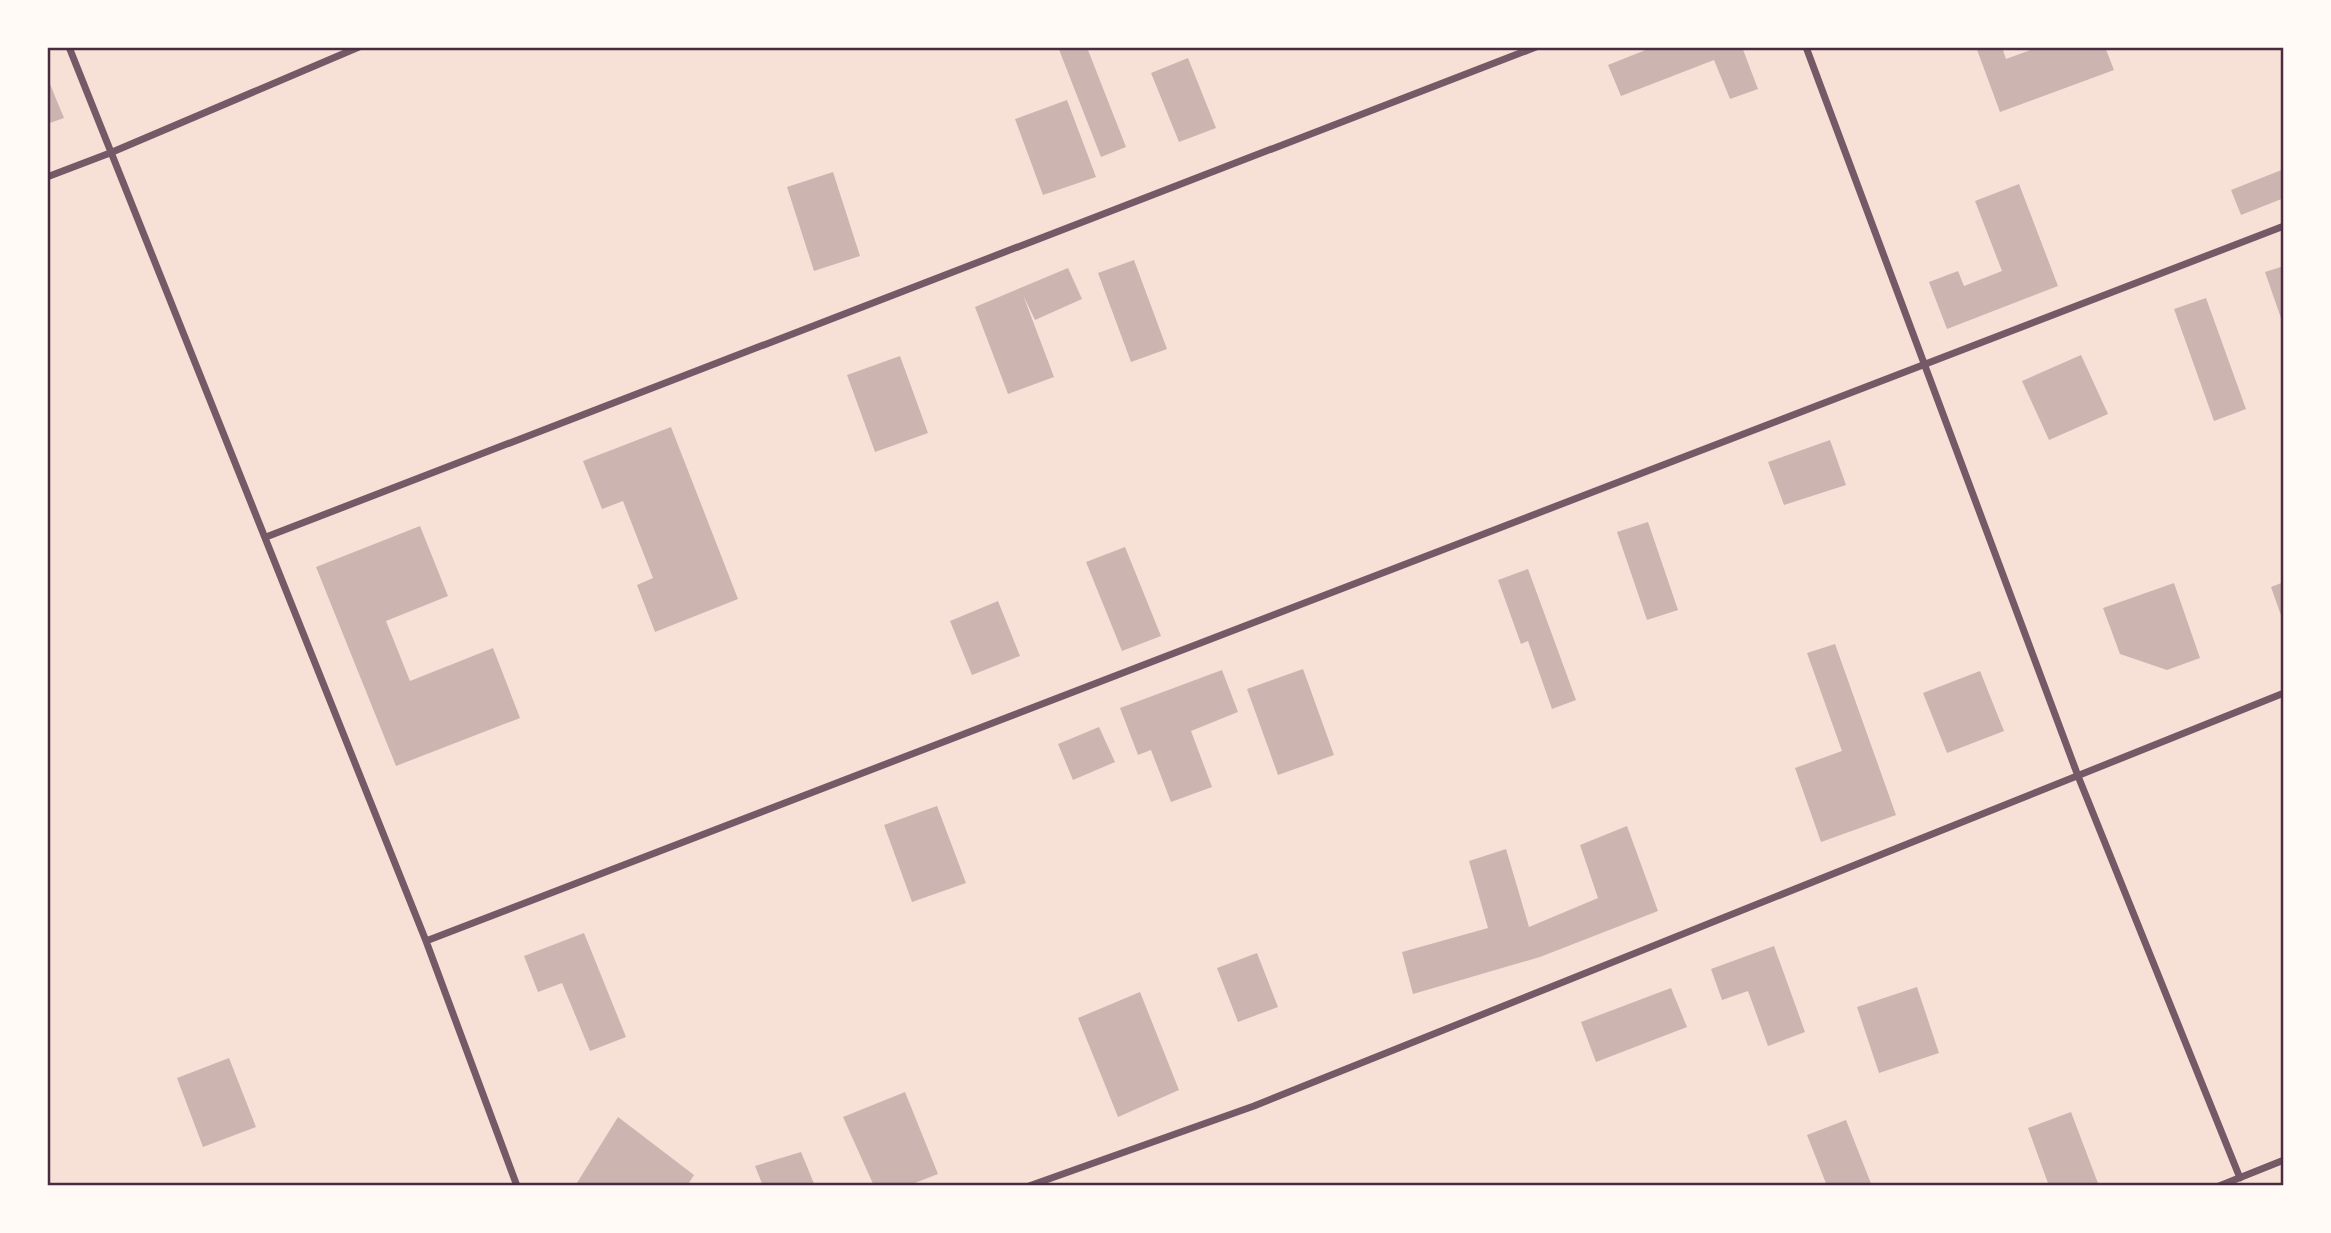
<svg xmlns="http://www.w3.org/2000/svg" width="2331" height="1233" font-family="'Roboto Serif',serif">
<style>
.building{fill:#ccb4b1}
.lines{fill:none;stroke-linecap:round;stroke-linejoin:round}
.minor{stroke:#755966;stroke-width:7}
.neatline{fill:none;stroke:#4a2c40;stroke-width:2.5}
</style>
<rect width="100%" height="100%" fill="#f7e1d7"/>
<path class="building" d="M 1058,47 L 1094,47 L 1088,50 L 1126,147 L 1101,157 Z
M 1653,47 L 1742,47 L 1758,89 L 1730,99 L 1714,60 L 1621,96 L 1608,65 Z
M 1976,47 L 2002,47 L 2006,59 L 2039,47 L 2105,47 L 2114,70 L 2000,112 Z
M 1188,58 L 1216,128 L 1179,142 L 1151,73 Z
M 47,77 L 64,118 L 47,124 Z
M 1067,100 L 1096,177 L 1043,195 L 1015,119 Z
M 2284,169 L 2284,198 L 2241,215 L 2231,190 Z
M 833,172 L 860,256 L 814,271 L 787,187 Z
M 2019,184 L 2058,286 L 1947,329 L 1929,282 L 1958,271 L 1964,286 L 2002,271 L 1975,201 Z
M 1134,260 L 1167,349 L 1131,362 L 1098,273 Z
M 2284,266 L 2284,324 L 2283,324 L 2265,272 Z
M 1068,268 L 1082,299 L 1035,320 L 1023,295 L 1054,377 L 1008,394 L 975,307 Z
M 2206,298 L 2246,409 L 2214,421 L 2174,309 Z
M 2081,355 L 2108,414 L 2049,440 L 2022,381 Z
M 900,356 L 928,433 L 875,452 L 847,375 Z
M 671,427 L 738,599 L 655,632 L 637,585 L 653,578 L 623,501 L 602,509 L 583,461 Z
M 1830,440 L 1846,485 L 1784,505 L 1768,462 Z
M 1648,522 L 1678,610 L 1647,620 L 1617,532 Z
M 420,526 L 448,596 L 386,621 L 410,681 L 493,648 L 520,718 L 396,766 L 316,567 Z
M 1125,547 L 1161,636 L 1122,651 L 1086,562 Z
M 1528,569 L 1576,700 L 1552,709 L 1528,641 L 1521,644 L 1498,580 Z
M 2284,582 L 2284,621 L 2283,621 L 2271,587 Z
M 2174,583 L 2200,658 L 2167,670 L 2120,654 L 2103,608 Z
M 998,601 L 1020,656 L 972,675 L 950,621 Z
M 1835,644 L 1896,815 L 1821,842 L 1795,768 L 1842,751 L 1807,653 Z
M 1303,669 L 1334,755 L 1278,775 L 1247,689 Z
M 1222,670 L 1238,712 L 1191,731 L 1212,787 L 1171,802 L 1151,750 L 1138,755 L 1120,708 Z
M 1980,671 L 2004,731 L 1947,753 L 1923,693 Z
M 1099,727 L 1115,762 L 1073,780 L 1058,744 Z
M 937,806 L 966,883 L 912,902 L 884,825 Z
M 1627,826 L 1658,911 L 1540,957 L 1413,994 L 1402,952 L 1488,928 L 1469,861 L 1506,849 L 1529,927 L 1598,898 L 1580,845 Z
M 584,933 L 626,1037 L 590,1051 L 562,983 L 538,992 L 524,956 Z
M 1774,946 L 1805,1032 L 1768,1046 L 1748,991 L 1722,1000 L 1711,969 Z
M 1257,953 L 1278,1007 L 1238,1022 L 1217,968 Z
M 1917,987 L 1939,1053 L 1879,1073 L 1857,1007 Z
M 1671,988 L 1687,1027 L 1596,1062 L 1581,1022 Z
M 1140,992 L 1179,1090 L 1118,1117 L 1078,1018 Z
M 229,1058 L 256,1127 L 203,1147 L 177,1078 Z
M 905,1092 L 938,1174 L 907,1186 L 874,1186 L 843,1117 Z
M 2071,1112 L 2099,1186 L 2049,1186 L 2028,1128 Z
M 618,1117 L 694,1175 L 687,1186 L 575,1186 Z
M 1846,1120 L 1872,1186 L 1827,1186 L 1807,1135 Z
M 801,1152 L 815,1186 L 763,1186 L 755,1166 Z"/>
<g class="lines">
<path class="minor" d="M 69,47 L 426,941 L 517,1186
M 1806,47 L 2078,776 L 2240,1178
M 47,177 L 110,153 L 359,47
M 266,537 L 1536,47
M 426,941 L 2284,226
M 1029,1186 L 1254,1106 L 2284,693
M 2219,1186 L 2284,1160"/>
</g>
<rect width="2331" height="1233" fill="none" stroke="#fffaf5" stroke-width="98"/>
<rect x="49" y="49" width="2233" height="1135" class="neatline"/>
</svg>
